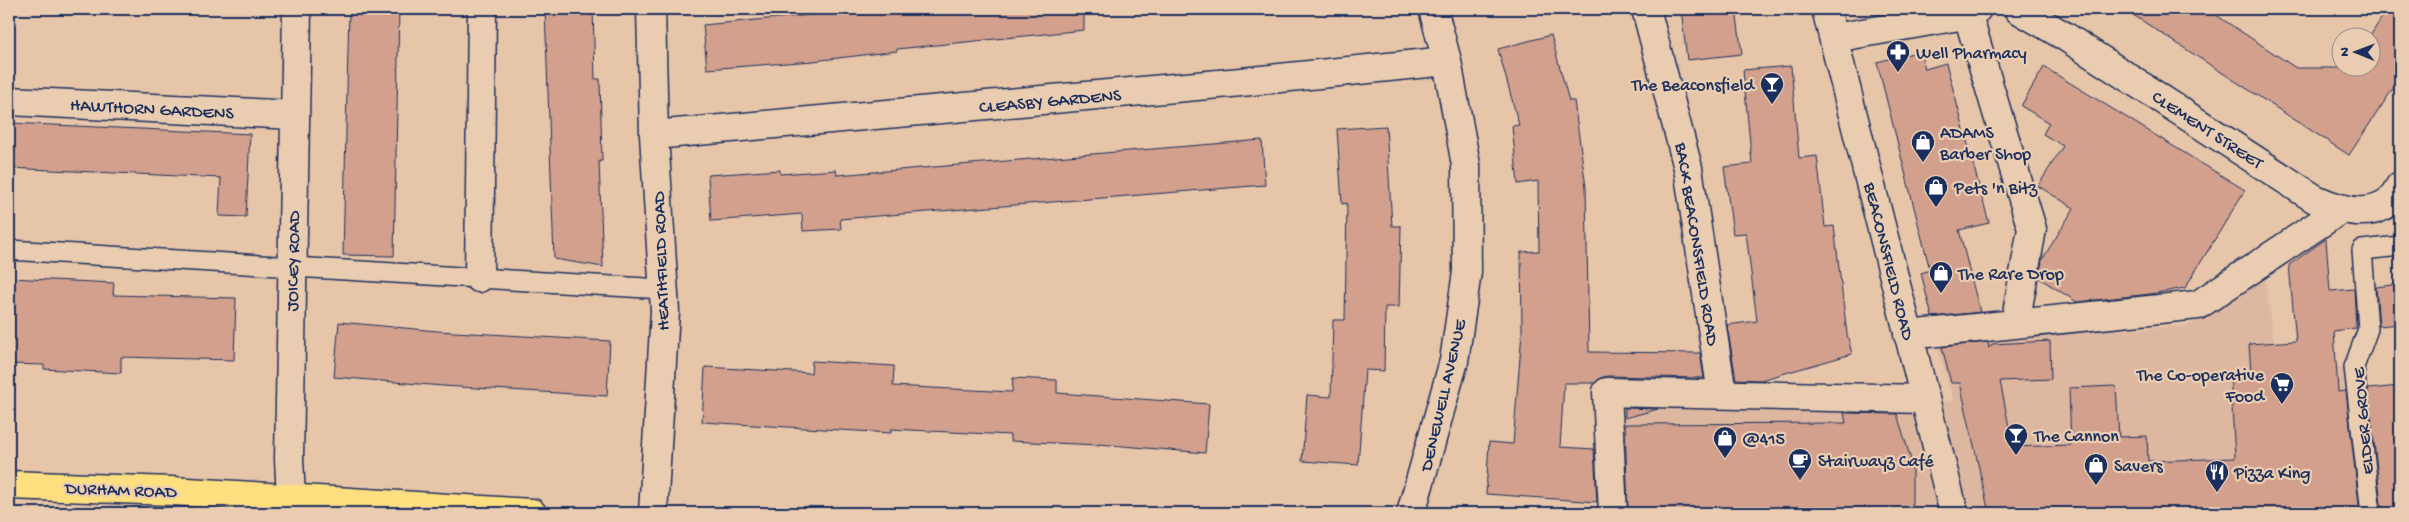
<svg xmlns="http://www.w3.org/2000/svg" width="2409" height="522" font-family="'Gochi Hand',sans-serif">
<style>
.built{fill:#ddb7a0}
.building{fill:#d2a08d;stroke:#1b2f5e}
.lines{fill:none;stroke-linecap:round;stroke-linejoin:round}
.lane-casing{stroke:#1b2f5e;stroke-width:22}
.street-casing{stroke:#1b2f5e;stroke-width:31}
.secondary-casing{stroke:#1b2f5e;stroke-width:31}
.primary-casing{stroke:#1b2f5e;stroke-width:31}
.lane{stroke:#eacdb0;stroke-width:19}
.street{stroke:#eacdb0;stroke-width:28}
.secondary{stroke:#eacdb0;stroke-width:28}
.primary{stroke:#fedf80;stroke-width:28}
.labels{text-anchor:middle;stroke-width:4.5;stroke-linejoin:round;paint-order:stroke}
.poi-label{font-size:18px;fill:#1b2f5e;stroke:#eacdb0;text-anchor:start}
.street-label{font-size:18px;fill:#1b2f5e;stroke:#eacdb0}
</style>
<rect width="100%" height="100%" fill="#e7c5a9"/>
<filter id="ink" filterUnits="userSpaceOnUse"><feTurbulence type="fractalNoise" baseFrequency=".02" numOctaves="2"/><feDisplacementMap in="SourceGraphic" scale="10" xChannelSelector="R" yChannelSelector="G"/><feConvolveMatrix kernelMatrix="1 2 1 2 8 2 1 2 1" color-interpolation-filters="sRGB"/></filter>
<g filter="url(#ink)">
<path class="built" d="M 2265,277 L 2277,369 L 2338,365 L 2369,389 L 2400,386 L 2400,513 L 1621,513 L 1616,400 L 1894,400 L 1954,402 L 1936,340 L 2188,326 Z"/>
<path class="building" d="M 349,9 L 399,9 L 394,256 L 343,255 Z
M 545,9 L 593,9 L 595,79 L 600,79 L 602,161 L 599,161 L 603,267 L 554,259 Z
M 874,9 L 1084,9 L 1084,30 L 897,49 L 897,51 L 813,61 L 707,69 L 703,25 Z
M 1681,9 L 1736,9 L 1742,54 L 1687,60 Z
M 2124,9 L 2207,9 L 2296,68 L 2372,68 L 2372,38 L 2369,38 L 2387,9 L 2400,9 L 2400,78 L 2349,155 Z
M 1551,35 L 1569,101 L 1574,101 L 1586,187 L 1589,352 L 1700,353 L 1704,378 L 1607,376 L 1600,378 L 1595,383 L 1564,383 L 1560,447 L 1594,449 L 1597,502 L 1486,494 L 1489,442 L 1513,444 L 1522,332 L 1521,252 L 1539,251 L 1538,181 L 1518,184 L 1512,126 L 1519,125 L 1498,49 Z
M 1921,51 L 1925,69 L 1946,63 L 1989,223 L 1959,230 L 1980,312 L 1932,317 L 1921,273 L 1930,270 L 1877,62 Z
M 1791,66 L 1799,158 L 1817,156 L 1825,227 L 1834,226 L 1847,334 L 1852,354 L 1761,380 L 1736,379 L 1727,325 L 1757,321 L 1746,233 L 1733,234 L 1724,167 L 1752,164 L 1743,70 Z
M 2044,67 L 2245,190 L 2185,288 L 2150,294 L 2077,302 L 2039,278 L 2042,260 L 2074,208 L 2038,186 L 2063,146 L 2043,134 L 2049,123 L 2021,106 Z
M 9,123 L 250,134 L 246,217 L 219,216 L 221,178 L 9,168 Z
M 1386,126 L 1392,226 L 1401,226 L 1399,307 L 1385,307 L 1384,371 L 1365,370 L 1358,465 L 1302,461 L 1307,395 L 1331,397 L 1333,320 L 1345,320 L 1347,203 L 1342,204 L 1337,129 Z
M 1262,140 L 1265,185 L 840,219 L 841,229 L 803,231 L 802,214 L 711,221 L 708,175 L 780,170 L 780,174 L 836,170 L 837,175 Z
M 2326,239 L 2330,291 L 2354,289 L 2356,328 L 2334,331 L 2338,392 L 2346,391 L 2360,513 L 1989,513 L 1960,383 L 1951,383 L 1942,347 L 1988,342 L 1989,348 L 1992,344 L 2050,341 L 2051,379 L 2000,381 L 2013,447 L 2071,445 L 2069,388 L 2116,386 L 2119,437 L 2147,436 L 2148,461 L 2235,458 L 2230,373 L 2251,371 L 2249,344 L 2296,341 L 2289,265 Z
M 9,278 L 114,283 L 113,295 L 236,298 L 234,360 L 121,357 L 121,373 L 44,369 L 44,365 L 9,364 Z
M 2400,284 L 2400,324 L 2379,326 L 2376,287 Z
M 339,322 L 437,331 L 610,341 L 607,396 L 443,386 L 334,377 Z
M 812,361 L 894,366 L 893,386 L 1012,392 L 1013,378 L 1057,380 L 1057,393 L 1209,404 L 1205,453 L 1099,444 L 1099,445 L 1010,441 L 1010,435 L 891,429 L 891,433 L 702,422 L 705,367 L 811,373 Z
M 2400,386 L 2400,513 L 2382,513 L 2368,389 Z
M 1625,408 L 1658,409 L 1625,418 Z
M 1844,413 L 1897,414 L 1912,463 L 1912,513 L 1628,513 L 1625,424 L 1846,423 Z"/>
<g class="lines">
<g class="lane-casing">
<path id="lane" d="M 9,250 L 663,289
M 2371,513 L 2354,367 L 2368,329 L 2362,250 L 2400,246"/>
</g>
<g class="street-casing">
<path id="street" d="M 651,9 L 654,135 L 665,311 L 653,513
M 1646,9 L 1688,168 L 1722,394
M 1966,9 L 2032,229 L 2015,324
M 2018,9 L 2066,37 L 2315,199 C 2335,208 2364,218 2385,205 C 2391,202 2396,192 2400,186
M 1834,38 L 1959,16 L 1977,9
M 9,101 L 295,115
M 654,135 L 1241,82 L 1447,61
M 479,278 L 482,9
M 1908,335 L 2198,305 L 2340,210
M 291,498 L 289,459 L 297,9
M 1411,513 L 1454,361 L 1467,272 L 1466,165 L 1447,61 L 1433,9
M 1613,513 L 1607,392 L 1925,399"/>
</g>
<g class="secondary-casing">
<path id="secondary" d="M 1826,9 L 1954,513"/>
</g>
<g class="primary-casing">
<path id="primary" d="M 9,485 L 171,491 L 532,513"/>
</g>
<use href="#lane" class="lane"/>
<use href="#street" class="street"/>
<use href="#secondary" class="secondary"/>
<use href="#primary" class="primary"/>
</g>
</g>
<defs>
<g id="pharmacy-pin" transform="scale(1.25)"><path d="M0 17L-7.5 6A9.5 9.5 0 1 1 7.5 6Z" fill="#1b2f5e" stroke="#eacdb0"/><path d="M-2-6h4v4h4v4h-4v4h-4v-4h-4v-4h4Z" fill="#fff"/></g>
<g id="bar-pin" transform="scale(1.25)"><path d="M0 17L-7.5 6A9.5 9.5 0 1 1 7.5 6Z" fill="#1b2f5e" stroke="#eacdb0"/><path d="M-6-5H6L.8 .8V4.5H3.5V6h-7V4.5H-.8V.8Z" fill="#fff"/></g>
<g id="shop-pin" transform="scale(1.25)"><path d="M0 17L-7.5 6A9.5 9.5 0 1 1 7.5 6Z" fill="#1b2f5e" stroke="#eacdb0"/><path d="M-5-2.5h2.3a2.7 3.5 0 0 1 5.4 0H5L5.5 6h-11ZM-1.5-2.5h3a1.5 2.3 0 0 0-3 0Z" fill="#fff"/></g>
<g id="supermarket-pin" transform="scale(1.25)"><path d="M0 17L-7.5 6A9.5 9.5 0 1 1 7.5 6Z" fill="#1b2f5e" stroke="#eacdb0"/><path d="M-6-5.5h2.5l.6 2H6L4.5 2H-2.5L-4.4-4H-6ZM-1.5 3.2a1.3 1.3 0 1 0 .1 0ZM3 3.2a1.3 1.3 0 1 0 .1 0Z" fill="#fff"/></g>
<g id="cafe-pin" transform="scale(1.25)"><path d="M0 17L-7.5 6A9.5 9.5 0 1 1 7.5 6Z" fill="#1b2f5e" stroke="#eacdb0"/><path d="M-5.5-4.5H6V0H3Q3 3.5 0 3.5H-2.5Q-5.5 3.5-5.5 0ZM3-3.2v2h1.7v-2ZM-6 4.5H4V6H-6Z" fill="#fff"/></g>
<g id="restaurant-pin" transform="scale(1.25)"><path d="M0 17L-7.5 6A9.5 9.5 0 1 1 7.5 6Z" fill="#1b2f5e" stroke="#eacdb0"/><path d="M-5-6h1v4h1v-4h1v4h1v-4h1v5L-1.5 .5V6h-2V.5L-5-1ZM5-6V6H3V1.5H1.5Q1.5-4 5-6Z" fill="#fff"/></g>
</defs>
<g fill-rule="evenodd">
<use href="#pharmacy-pin" x="1898" y="52"/>
<use href="#bar-pin" x="1772" y="84"/>
<use href="#shop-pin" x="1923" y="142"/>
<use href="#shop-pin" x="1936" y="187"/>
<use href="#shop-pin" x="1941" y="273"/>
<use href="#supermarket-pin" x="2282" y="384"/>
<use href="#bar-pin" x="2016" y="435"/>
<use href="#shop-pin" x="1725" y="438"/>
<use href="#cafe-pin" x="1800" y="460"/>
<use href="#shop-pin" x="2096" y="465"/>
<use href="#restaurant-pin" x="2217" y="472"/>
</g>
<g class="labels">
<g class="poi-label">
<text x="1916" y="58">Well Pharmacy</text>
<text x="1754" y="90" text-anchor="end">The Beaconsfield</text>
<text x="1940" y="138">ADAMS<tspan x="1940" dy="21">Barber Shop</tspan></text>
<text x="1954" y="193">Pets 'n Bitz</text>
<text x="1958" y="279">The Rare Drop</text>
<text x="2264" y="380" text-anchor="end">The Co-operative<tspan x="2264" dy="21">Food</tspan></text>
<text x="2034" y="441">The Cannon</text>
<text x="1742" y="444">@415</text>
<text x="1818" y="466">Stairwayz Café</text>
<text x="2114" y="471">Savers</text>
<text x="2234" y="478">Pizza King</text>
</g>
<g class="street-label">
<text transform="translate(1050 100) rotate(-5)" y="6">CLEASBY GARDENS</text>
<text transform="translate(152 108) rotate(3)" y="6">HAWTHORN GARDENS</text>
<text transform="translate(2208 129) rotate(33)" y="6">CLEMENT STREET</text>
<text transform="translate(1698 244) rotate(81)" y="6">BACK BEACONSFIELD ROAD</text>
<text transform="translate(292 261) rotate(-89)" y="6">JOICEY ROAD</text>
<text transform="translate(660 261) rotate(-92)" y="6">HEATHFIELD ROAD</text>
<text transform="translate(1890 261) rotate(76)" y="6">BEACONSFIELD ROAD</text>
<text transform="translate(1442 395) rotate(-77)" y="6">DENEWELL AVENUE</text>
<text transform="translate(2362 421) rotate(-95)" y="6">ELDER GROVE</text>
<text transform="translate(121 489) rotate(2)" y="6">DURHAM ROAD</text>
</g>
</g>
<rect width="2409" height="522" fill="none" stroke="#eacdb0" stroke-width="30"/>
<rect x="15" y="15" width="2379" height="492" fill="none" stroke="#1b2f5e" stroke-width="2" filter="url(#ink)"/>
<g transform="translate(2356 52) rotate(271)"><circle r="24" fill="#eacdb0" stroke="#978e8f"/>
<path d="M0-4L9 19L0 12L-9 19Z" fill="#1b2f5e"/>
<text y="-8" font-size="14" font-weight="bold" text-anchor="middle" fill="#1b2f5e">N</text>
</g>
</svg>
